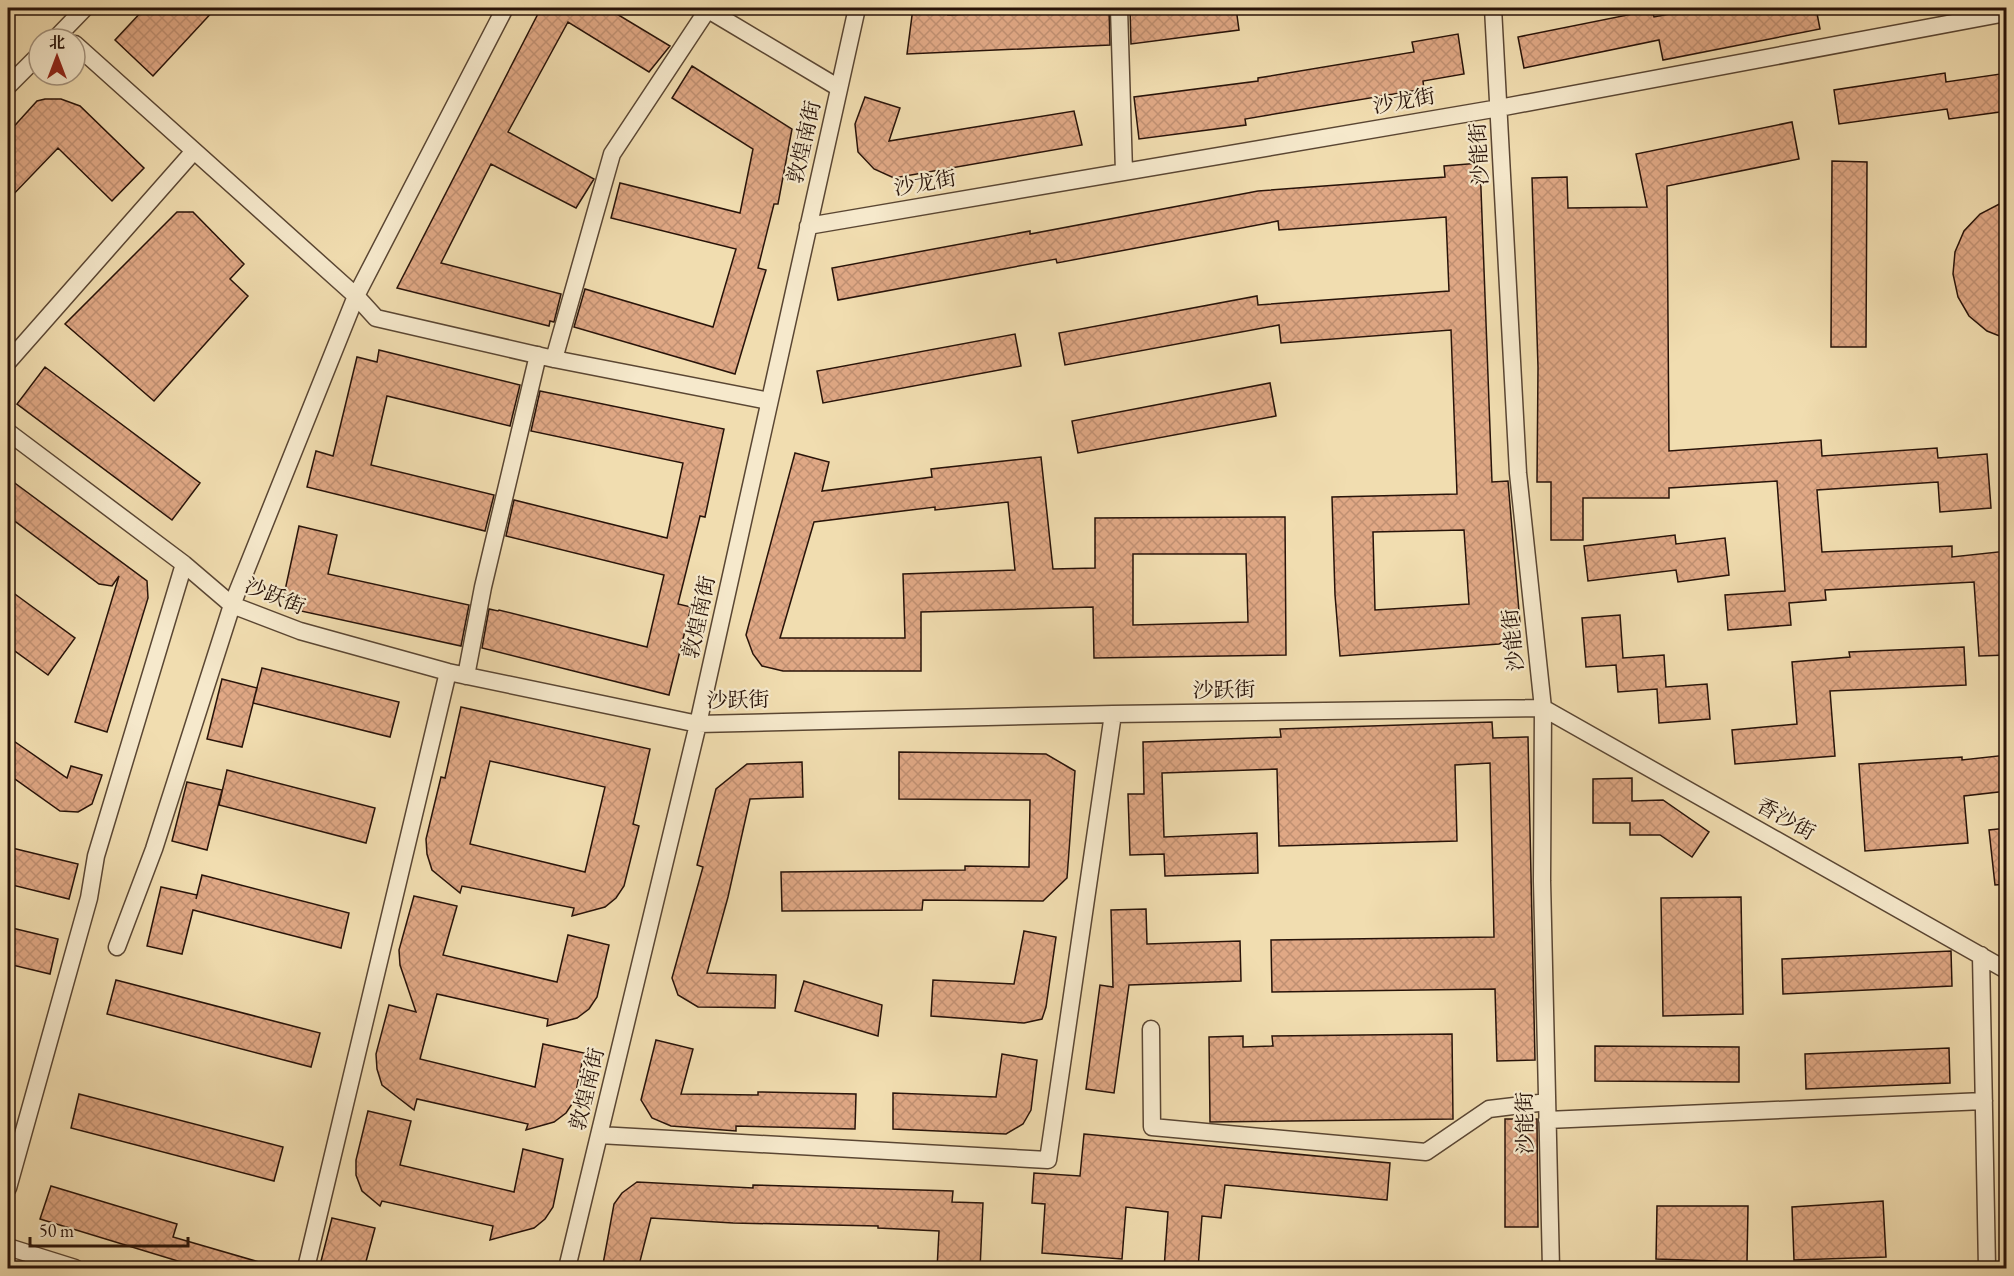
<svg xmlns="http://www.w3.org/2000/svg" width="2014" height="1276" font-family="'EB Garamond','Noto Serif SC',serif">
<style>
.building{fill:url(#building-cross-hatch);stroke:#281309;stroke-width:1.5;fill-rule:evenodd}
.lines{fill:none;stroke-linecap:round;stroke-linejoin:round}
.minor-casing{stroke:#5a4633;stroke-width:19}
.minor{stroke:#f6e9cc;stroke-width:16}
.labels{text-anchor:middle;stroke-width:4.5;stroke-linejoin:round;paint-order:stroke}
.street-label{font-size:21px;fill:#281309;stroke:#f6e9cc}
</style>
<defs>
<pattern id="building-cross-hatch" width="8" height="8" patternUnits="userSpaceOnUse" patternTransform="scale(1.5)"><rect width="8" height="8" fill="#e0a885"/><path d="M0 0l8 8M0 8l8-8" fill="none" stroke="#c09072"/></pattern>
</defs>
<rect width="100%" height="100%" fill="#f1ddb0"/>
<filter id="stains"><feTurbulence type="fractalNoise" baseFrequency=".00333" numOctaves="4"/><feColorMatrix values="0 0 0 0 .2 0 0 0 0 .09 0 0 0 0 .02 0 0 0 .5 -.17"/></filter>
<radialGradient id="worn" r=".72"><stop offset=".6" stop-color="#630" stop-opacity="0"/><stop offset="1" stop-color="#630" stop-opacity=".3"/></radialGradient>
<path class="building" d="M 145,8 L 216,8 L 153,76 L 115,40 Z
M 541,8 L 607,8 L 670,46 L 649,72 L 568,22 L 508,132 L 594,179 L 576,208 L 491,164 L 441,263 L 561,294 L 554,322 L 550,321 L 549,326 L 397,288 Z
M 913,8 L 949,8 L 948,15 L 1109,8 L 1110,45 L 907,54 Z
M 1130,8 L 1236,8 L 1239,30 L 1131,44 Z
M 1703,8 L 1816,8 L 1820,29 L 1663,60 L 1659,40 L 1524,68 L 1518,37 L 1652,10 L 1654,17 Z
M 1458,34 L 1464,74 L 1423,81 L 1424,89 L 1245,119 L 1246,125 L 1139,139 L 1134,97 L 1258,81 L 1258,78 L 1414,52 L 1412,42 Z
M 692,66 L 792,129 L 778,204 L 774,204 L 758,268 L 766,270 L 735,374 L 574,327 L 585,289 L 713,327 L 736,249 L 611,218 L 620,183 L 740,213 L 753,149 L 672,98 Z
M 1945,73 L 1946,82 L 2007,73 L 2007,111 L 1949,119 L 1947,109 L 1839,124 L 1834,90 Z
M 865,97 L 900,108 L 889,141 L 1074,111 L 1082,145 L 894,178 L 874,169 L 858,152 L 855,124 Z
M 45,99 L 61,99 L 80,106 L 144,168 L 112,201 L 58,148 L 8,200 L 8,133 L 37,101 Z
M 1792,122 L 1799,159 L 1667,186 L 1669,451 L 1821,440 L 1822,456 L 1937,448 L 1938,458 L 1987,454 L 1991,508 L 1940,512 L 1938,482 L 1817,490 L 1822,552 L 1952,546 L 1952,557 L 2007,551 L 2007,655 L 1979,656 L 1974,582 L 1825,590 L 1826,600 L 1789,603 L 1791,625 L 1728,630 L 1725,595 L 1785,591 L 1777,481 L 1669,488 L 1669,498 L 1583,498 L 1583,540 L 1551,540 L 1551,482 L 1537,482 L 1538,367 L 1532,178 L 1567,177 L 1568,208 L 1647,207 L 1636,154 Z
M 1832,161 L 1867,162 L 1866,347 L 1831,347 Z
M 1480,163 L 1492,482 L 1508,481 L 1520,623 L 1513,637 L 1499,644 L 1340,656 L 1335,595 L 1332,497 L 1457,494 L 1451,330 L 1281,343 L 1279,325 L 1065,365 L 1059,333 L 1257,296 L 1258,305 L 1449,291 L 1446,217 L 1279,230 L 1278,221 L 1057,263 L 1056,259 L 838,300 L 832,268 L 1030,231 L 1030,234 L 1258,191 L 1445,177 L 1444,166 ZM 1464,530 L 1469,604 L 1375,610 L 1373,532 Z
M 2007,200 L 2007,339 L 1987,331 L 1969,316 L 1958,297 L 1953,274 L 1955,252 L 1964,231 L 1980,214 Z
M 177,212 L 193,212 L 244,264 L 230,279 L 248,296 L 154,401 L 65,324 Z
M 1015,334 L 1021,366 L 823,403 L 817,371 Z
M 379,350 L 520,385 L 510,426 L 387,396 L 371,465 L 494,495 L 485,531 L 307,487 L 316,451 L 333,456 L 357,357 L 377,362 Z
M 45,367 L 200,483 L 172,520 L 17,404 Z
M 1270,383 L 1276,416 L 1078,453 L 1072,421 Z
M 540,391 L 724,429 L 705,517 L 700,516 L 678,604 L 691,607 L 669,695 L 482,648 L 489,609 L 498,611 L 499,610 L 647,647 L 664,575 L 506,536 L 514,500 L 667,538 L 683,463 L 531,431 Z
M 795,453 L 829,462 L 822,491 L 932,477 L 931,469 L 1041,457 L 1053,569 L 1095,568 L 1095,518 L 1285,517 L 1286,655 L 1094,658 L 1093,607 L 921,612 L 921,671 L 783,671 L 762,666 L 753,654 L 746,635 ZM 1008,502 L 1015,570 L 903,574 L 905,638 L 780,638 L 814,522 L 935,507 L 935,510 ZM 1133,554 L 1246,554 L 1248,622 L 1133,625 Z
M 8,478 L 147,581 L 148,598 L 107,732 L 75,722 L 119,576 L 112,586 L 99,584 L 8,516 Z
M 299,526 L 337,535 L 328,574 L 469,605 L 461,646 L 301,611 L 303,599 L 284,595 Z
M 1675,535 L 1676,544 L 1725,538 L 1729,575 L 1678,582 L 1676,570 L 1588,581 L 1584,546 Z
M 8,589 L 75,638 L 48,675 L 8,646 Z
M 1620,615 L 1623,658 L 1664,655 L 1666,687 L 1707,684 L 1710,719 L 1659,723 L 1657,689 L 1618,692 L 1616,665 L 1586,667 L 1582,618 Z
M 1964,647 L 1966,685 L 1830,691 L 1835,756 L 1735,764 L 1732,730 L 1797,724 L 1792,662 L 1850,657 L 1849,652 Z
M 262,668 L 399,702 L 390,737 L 253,703 Z
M 222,679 L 257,688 L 242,747 L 207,739 Z
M 461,707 L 650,749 L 633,824 L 639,826 L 624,886 L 616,898 L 605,907 L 572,916 L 574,908 L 462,886 L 460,893 L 432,870 L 427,854 L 426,839 L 441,777 L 445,778 ZM 490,761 L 605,787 L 585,872 L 470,844 Z
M 1492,722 L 1493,738 L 1528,737 L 1535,1060 L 1497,1061 L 1495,989 L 1272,992 L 1271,940 L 1494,937 L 1490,763 L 1455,765 L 1457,841 L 1279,846 L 1277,769 L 1162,773 L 1164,837 L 1257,833 L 1258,873 L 1165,876 L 1164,854 L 1130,855 L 1128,794 L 1144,794 L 1143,742 L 1281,737 L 1280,729 Z
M 8,737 L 67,778 L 71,766 L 102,775 L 92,804 L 78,812 L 60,811 L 8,774 Z
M 899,752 L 1046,754 L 1075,771 L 1067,878 L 1043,901 L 923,900 L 922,910 L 782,911 L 781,872 L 965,870 L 965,866 L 1029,867 L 1030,800 L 899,799 Z
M 2007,755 L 2007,791 L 1964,796 L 1968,843 L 1865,851 L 1859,764 L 1962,757 L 1962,760 Z
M 802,762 L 803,797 L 750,799 L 728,897 L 707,973 L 776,975 L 775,1008 L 698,1007 L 678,995 L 672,978 L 703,867 L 697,865 L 716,789 L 747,764 Z
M 227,770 L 375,808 L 366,843 L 219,805 Z
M 1632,778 L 1632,801 L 1663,800 L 1709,832 L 1692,857 L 1660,835 L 1630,835 L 1630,823 L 1593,823 L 1593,779 Z
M 187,782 L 222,790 L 207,850 L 172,841 Z
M 2007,828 L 2007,884 L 1995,885 L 1989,830 Z
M 8,847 L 78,864 L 69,899 L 8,884 Z
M 202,875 L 349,913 L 341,948 L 193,910 L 182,954 L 147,946 L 161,887 L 197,895 L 196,899 Z
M 414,896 L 457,906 L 443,955 L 557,982 L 568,935 L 609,945 L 597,997 L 589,1009 L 577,1018 L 547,1026 L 548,1019 L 437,994 L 420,1059 L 535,1087 L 543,1044 L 584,1053 L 574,1101 L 566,1113 L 554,1122 L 526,1130 L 528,1124 L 417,1099 L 414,1110 L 382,1085 L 377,1069 L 376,1054 L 389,1005 L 416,1012 L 400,965 L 399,950 Z
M 1741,897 L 1743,1014 L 1663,1016 L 1661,898 Z
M 1146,909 L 1147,944 L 1240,941 L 1241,981 L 1129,985 L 1114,1093 L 1086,1089 L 1100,985 L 1113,987 L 1111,910 Z
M 8,927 L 58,939 L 50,974 L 8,964 Z
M 1024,931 L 1056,937 L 1046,1007 L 1042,1019 L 1024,1023 L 931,1016 L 933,980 L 1014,984 Z
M 1951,951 L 1952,986 L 1783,994 L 1782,959 Z
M 116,980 L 320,1033 L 311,1067 L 107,1014 Z
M 804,981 L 882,1005 L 878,1036 L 795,1011 Z
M 1452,1034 L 1453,1119 L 1210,1122 L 1209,1037 L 1243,1036 L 1243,1047 L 1273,1046 L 1272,1036 Z
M 656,1040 L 693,1049 L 681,1094 L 758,1095 L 758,1092 L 856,1094 L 855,1129 L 736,1126 L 736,1131 L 671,1126 L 652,1118 L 641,1100 Z
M 1595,1046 L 1739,1047 L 1739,1082 L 1595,1081 Z
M 1949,1048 L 1950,1083 L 1806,1089 L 1805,1054 Z
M 1002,1054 L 1037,1060 L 1031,1110 L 1023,1124 L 1006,1134 L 893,1129 L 893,1093 L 996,1097 Z
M 79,1094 L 283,1147 L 274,1181 L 71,1128 Z
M 368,1111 L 411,1121 L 400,1165 L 514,1192 L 523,1149 L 563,1159 L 553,1207 L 545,1219 L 534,1228 L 490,1240 L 493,1226 L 382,1201 L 380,1206 L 362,1191 L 356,1175 L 356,1160 Z
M 1505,1119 L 1537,1119 L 1538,1227 L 1505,1227 Z
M 1084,1134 L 1390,1163 L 1387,1200 L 1225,1185 L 1221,1218 L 1202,1216 L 1198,1269 L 1164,1269 L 1168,1212 L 1126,1207 L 1122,1259 L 1042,1253 L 1045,1204 L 1032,1203 L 1034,1173 L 1080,1176 Z
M 637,1182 L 753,1188 L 753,1185 L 953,1191 L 952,1202 L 983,1203 L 980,1269 L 937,1269 L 939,1231 L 878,1228 L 878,1226 L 733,1223 L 651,1218 L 638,1269 L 622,1269 L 603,1264 L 614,1204 L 622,1193 Z
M 51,1186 L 177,1224 L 173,1237 L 266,1264 L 265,1269 L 190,1269 L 191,1265 L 40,1219 Z
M 1883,1201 L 1886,1257 L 1794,1260 L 1792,1207 Z
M 1657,1206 L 1748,1206 L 1747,1262 L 1656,1259 Z
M 332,1218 L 375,1228 L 364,1269 L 319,1269 Z"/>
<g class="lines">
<g class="minor-casing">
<path id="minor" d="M 705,8 L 839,88
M 1119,8 L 1124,172
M 1493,8 L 1518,473 L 1543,708 L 1542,881 L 1551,1268
M 55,39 L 85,8
M 75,44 L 356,296 L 376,318 L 554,359 L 769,401
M 8,86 L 39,55
M 808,226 L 1499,108 L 2006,13
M 554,359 L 612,154 L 708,9
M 8,362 L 194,151
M 8,432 L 184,564 L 232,605 L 300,631 L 448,672 L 698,724 L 1113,714 L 1543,708 L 2006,970
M 466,676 L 483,587 L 538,355
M 117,947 L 154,849 L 232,605 L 356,296 L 505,8
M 1981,955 L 1987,1268
M 1151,1029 L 1152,1127 L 1426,1152 L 1489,1109 L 1547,1102
M 1547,1120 L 1984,1101
M 599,1135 L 1048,1160 L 1113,714
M 8,1188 L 89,898 L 96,856 L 184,564
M 8,1247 L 75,1268
M 306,1268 L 448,672
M 567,1268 L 698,724 L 857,8"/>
</g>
<use href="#minor" class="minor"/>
</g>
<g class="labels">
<g class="street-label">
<text transform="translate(1404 101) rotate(-10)" y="7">沙龙街</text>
<text transform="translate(804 142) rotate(-77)" y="7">敦煌南街</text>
<text transform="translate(1479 154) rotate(-93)" y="7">沙能街</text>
<text transform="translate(925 183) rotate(-10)" y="7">沙龙街</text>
<text transform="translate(275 596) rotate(22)" y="7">沙跃街</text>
<text transform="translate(699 617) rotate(-78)" y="7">敦煌南街</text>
<text transform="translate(1513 640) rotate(-96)" y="7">沙能街</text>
<text transform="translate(1224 690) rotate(-1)" y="7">沙跃街</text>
<text transform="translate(738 700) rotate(-1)" y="7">沙跃街</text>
<text transform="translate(1786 819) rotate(29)" y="7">香沙街</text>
<text transform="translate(587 1089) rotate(-76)" y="7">敦煌南街</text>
<text transform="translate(1525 1123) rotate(-91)" y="7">沙能街</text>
</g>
</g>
<rect width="2014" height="1276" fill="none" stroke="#f1ddb0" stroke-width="30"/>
<rect x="9" y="9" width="1996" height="1258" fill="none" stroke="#281309" stroke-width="3"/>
<rect x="15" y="15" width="1984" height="1246" fill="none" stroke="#281309" stroke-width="1.5"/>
<g transform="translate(57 57)"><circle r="28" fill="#f6e9cc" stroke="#a4937e" stroke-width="1.5"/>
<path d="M0-4.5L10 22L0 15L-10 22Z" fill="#8f2418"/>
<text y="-9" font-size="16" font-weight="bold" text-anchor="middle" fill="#281309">北</text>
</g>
<path d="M30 1237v9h158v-9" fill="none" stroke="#281309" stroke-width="3"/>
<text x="39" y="1237" font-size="18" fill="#281309" stroke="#f6e9cc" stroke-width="4.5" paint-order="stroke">50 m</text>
<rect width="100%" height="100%" filter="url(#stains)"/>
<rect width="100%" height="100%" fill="url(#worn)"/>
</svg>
